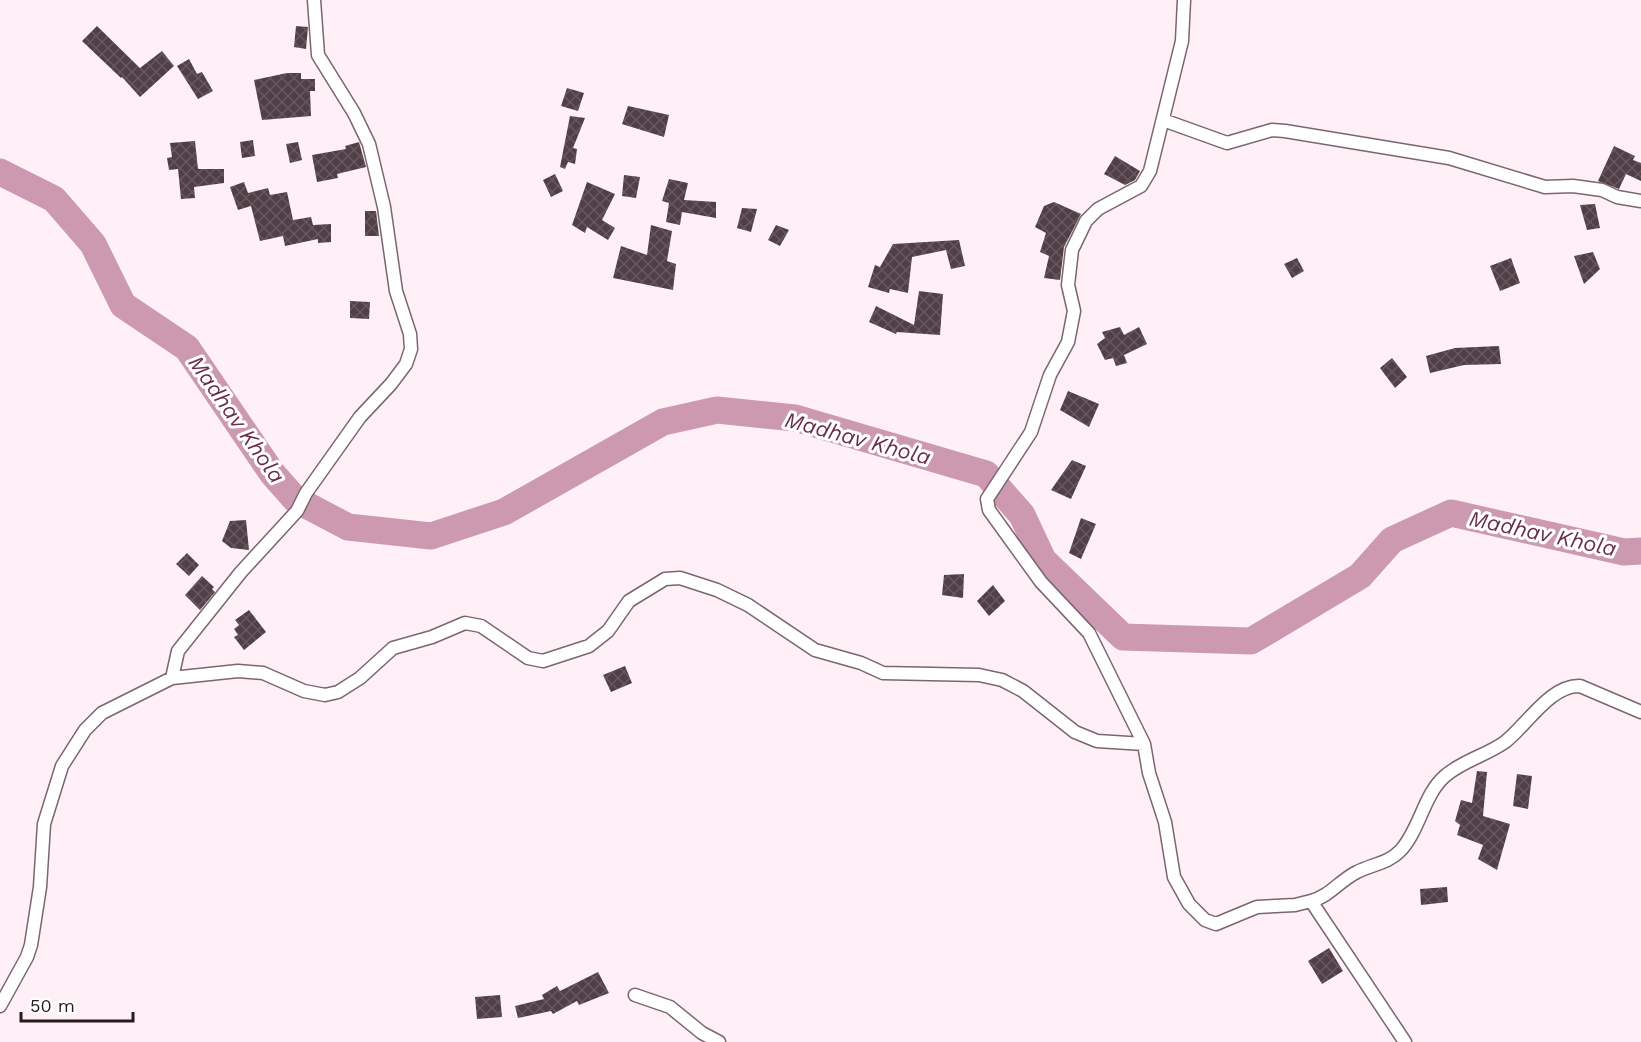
<svg xmlns="http://www.w3.org/2000/svg" width="1641" height="1042" font-family="'Work Sans',sans-serif">
<style>
.lines{fill:none;stroke-linecap:round;stroke-linejoin:round}
.river{stroke:#cc99b1;stroke-width:27}
.building{fill:url(#building-cross-hatch)}
.street-casing{stroke:#7a666f;stroke-width:15}
.street{stroke:#fff;stroke-width:12}
.labels{text-anchor:middle;stroke-width:6;stroke-linejoin:round;paint-order:stroke}
.water-label{font-size:22px;font-style:italic;fill:#6b2d4e;stroke:#fff}
</style>
<defs>
<pattern id="building-cross-hatch" width="8" height="8" patternUnits="userSpaceOnUse" patternTransform="scale(1.5)"><rect width="8" height="8" fill="#513f47"/><path d="M0 0l8 8M0 8l8-8" fill="none" stroke="#67585e"/></pattern>
</defs>
<rect width="100%" height="100%" fill="#fef0f6"/>
<g class="lines">
<path class="river" d="M 0,172 L 54,199 L 93,244 L 123,305 L 187,348 L 272,473 L 295,499 L 348,527 L 431,536 L 504,512 L 663,422 L 717,410 L 795,418 L 986,474 L 1022,515 L 1043,560 L 1123,637 L 1251,641 L 1360,576 L 1392,540 L 1451,513 L 1624,552 L 1641,551"/>
</g>
<path class="building" d="M 97,26 L 140,68 L 162,51 L 174,66 L 140,97 L 122,77 L 121,78 L 82,41 Z
M 296,26 L 308,27 L 306,49 L 294,47 Z
M 189,59 L 197,74 L 202,72 L 213,91 L 198,99 L 177,66 Z
M 287,73 L 301,73 L 301,79 L 315,79 L 315,91 L 310,91 L 311,116 L 262,120 L 254,80 Z
M 567,88 L 584,93 L 578,111 L 561,106 Z
M 628,106 L 669,115 L 664,137 L 622,124 Z
M 570,116 L 585,118 L 573,148 L 577,149 L 575,164 L 568,162 L 565,169 L 560,167 Z
M 253,140 L 255,156 L 242,158 L 240,142 Z
M 195,141 L 198,169 L 224,169 L 224,183 L 194,187 L 195,198 L 181,199 L 178,169 L 169,170 L 167,158 L 172,157 L 170,143 Z
M 298,142 L 302,160 L 290,163 L 286,144 Z
M 359,142 L 366,167 L 337,174 L 338,178 L 317,182 L 312,155 L 346,149 L 345,146 Z
M 1614,146 L 1635,156 L 1633,160 L 1641,163 L 1641,181 L 1626,174 L 1619,189 L 1598,181 Z
M 1115,156 L 1140,171 L 1135,180 L 1125,185 L 1104,174 Z
M 555,174 L 563,191 L 551,197 L 543,180 Z
M 624,175 L 640,177 L 636,198 L 622,196 Z
M 669,179 L 688,183 L 684,200 L 716,202 L 716,218 L 682,212 L 680,225 L 666,222 L 669,203 L 662,201 Z
M 244,182 L 248,193 L 268,188 L 270,195 L 287,192 L 293,220 L 311,217 L 313,225 L 331,224 L 331,242 L 318,243 L 318,239 L 285,246 L 283,236 L 260,241 L 251,206 L 238,210 L 230,187 Z
M 587,182 L 615,194 L 602,220 L 615,228 L 608,240 L 587,227 L 585,233 L 572,225 Z
M 1054,202 L 1081,214 L 1064,247 L 1060,280 L 1044,278 L 1049,256 L 1040,252 L 1046,233 L 1035,227 L 1044,206 Z
M 1595,204 L 1600,228 L 1587,230 L 1580,205 Z
M 742,208 L 757,209 L 751,232 L 737,228 Z
M 365,211 L 376,211 L 379,236 L 365,236 Z
M 651,225 L 672,231 L 667,261 L 676,264 L 673,290 L 613,278 L 621,246 L 647,255 Z
M 776,225 L 789,230 L 780,246 L 768,240 Z
M 959,240 L 965,266 L 951,269 L 946,250 L 912,257 L 908,293 L 890,289 L 889,293 L 868,287 L 875,265 L 880,267 L 893,244 Z
M 1593,252 L 1600,269 L 1584,284 L 1574,256 Z
M 1297,258 L 1304,271 L 1292,278 L 1284,264 Z
M 1511,258 L 1520,283 L 1500,291 L 1490,266 Z
M 919,291 L 943,294 L 940,335 L 897,332 L 896,334 L 869,322 L 876,306 L 914,325 Z
M 350,301 L 370,302 L 369,319 L 350,318 Z
M 1120,327 L 1124,335 L 1139,327 L 1147,344 L 1124,355 L 1127,363 L 1116,366 L 1113,358 L 1105,360 L 1097,344 L 1105,338 L 1102,332 Z
M 1499,346 L 1501,364 L 1464,365 L 1430,373 L 1426,356 L 1455,348 Z
M 1392,358 L 1407,377 L 1395,388 L 1380,368 Z
M 1068,391 L 1099,404 L 1089,427 L 1060,410 Z
M 1072,460 L 1086,466 L 1071,499 L 1051,490 Z
M 1081,518 L 1096,524 L 1081,559 L 1069,553 Z
M 246,520 L 249,550 L 231,548 L 222,541 L 230,521 Z
M 187,553 L 199,565 L 189,576 L 176,564 Z
M 964,574 L 963,598 L 942,595 L 944,575 Z
M 202,576 L 214,587 L 212,589 L 215,592 L 200,610 L 185,595 Z
M 993,585 L 1005,601 L 989,616 L 977,601 Z
M 249,610 L 266,632 L 244,650 L 234,637 L 238,635 L 234,629 L 239,625 L 235,620 Z
M 625,666 L 632,683 L 611,692 L 603,675 Z
M 1477,771 L 1487,772 L 1483,816 L 1510,824 L 1497,870 L 1478,859 L 1483,845 L 1457,835 L 1460,825 L 1455,821 L 1461,800 L 1472,803 Z
M 1517,774 L 1532,776 L 1528,809 L 1513,806 Z
M 1447,887 L 1448,902 L 1421,905 L 1420,889 Z
M 1329,948 L 1343,971 L 1322,984 L 1308,961 Z
M 598,972 L 609,993 L 579,1005 L 577,1001 L 553,1014 L 551,1011 L 518,1018 L 515,1006 L 544,999 L 542,995 L 557,986 L 560,991 Z
M 500,995 L 502,1017 L 477,1019 L 475,997 Z"/>
<g class="lines">
<g class="street-casing">
<path id="street" d="M 1184,0 L 1182,41 L 1150,171 L 1141,186 L 1098,209 L 1086,221 L 1072,250 L 1068,285 L 1074,311 L 1068,342 L 1050,375 L 1031,432 L 987,499 L 989,510 L 1041,582 L 1089,633 L 1144,744 L 1149,773 L 1165,822 L 1174,877 L 1189,904 L 1205,920 L 1216,924 L 1257,907 L 1295,905 L 1311,901 L 1405,1042
M 1163,120 L 1227,143 L 1272,130 L 1285,131 L 1449,158 L 1545,187 L 1573,186 L 1602,190 L 1617,197 L 1641,201
M 172,678 L 178,651 L 241,572 L 297,511 L 306,493 L 360,417 L 391,384 L 406,364 L 411,349 L 410,334 L 396,291 L 384,207 L 369,144 L 354,113 L 318,55 L 314,0
M 1311,901 C 1330,896 1339,881 1357,872 C 1372,864 1388,864 1401,850 C 1420,829 1424,794 1445,776 C 1462,761 1487,755 1505,742 C 1527,725 1550,685 1580,686 L 1641,712
M 635,995 L 670,1007 L 702,1033 L 719,1042
M 0,1006 L 27,957 L 31,945 L 40,887 L 44,824 L 62,766 L 85,730 L 102,713 L 172,678 L 238,671 L 263,673 L 304,691 L 325,695 L 338,692 L 360,678 L 393,648 L 432,637 L 465,623 L 481,626 L 528,658 L 543,661 L 589,646 L 608,631 L 629,601 L 665,579 L 680,578 L 717,590 L 748,605 L 815,650 L 861,663 L 883,673 L 979,675 L 1002,680 L 1023,691 L 1075,732 L 1097,741 L 1144,744"/>
</g>
<use href="#street" class="street"/>
</g>
<g class="labels">
<g class="water-label">
<text transform="translate(237 419) rotate(55)" y="8">Madhav Khola</text>
<text transform="translate(858 438) rotate(15)" y="8">Madhav Khola</text>
<text transform="translate(1543 533) rotate(12)" y="8">Madhav Khola</text>
</g>
</g>
<path d="M21 1012v9h112v-9" fill="none" stroke="#251c20" stroke-width="3"/>
<text x="30" y="1012" font-size="18" fill="#251c20" stroke="#ffffff" stroke-width="4.5" paint-order="stroke">50 m</text>
</svg>
